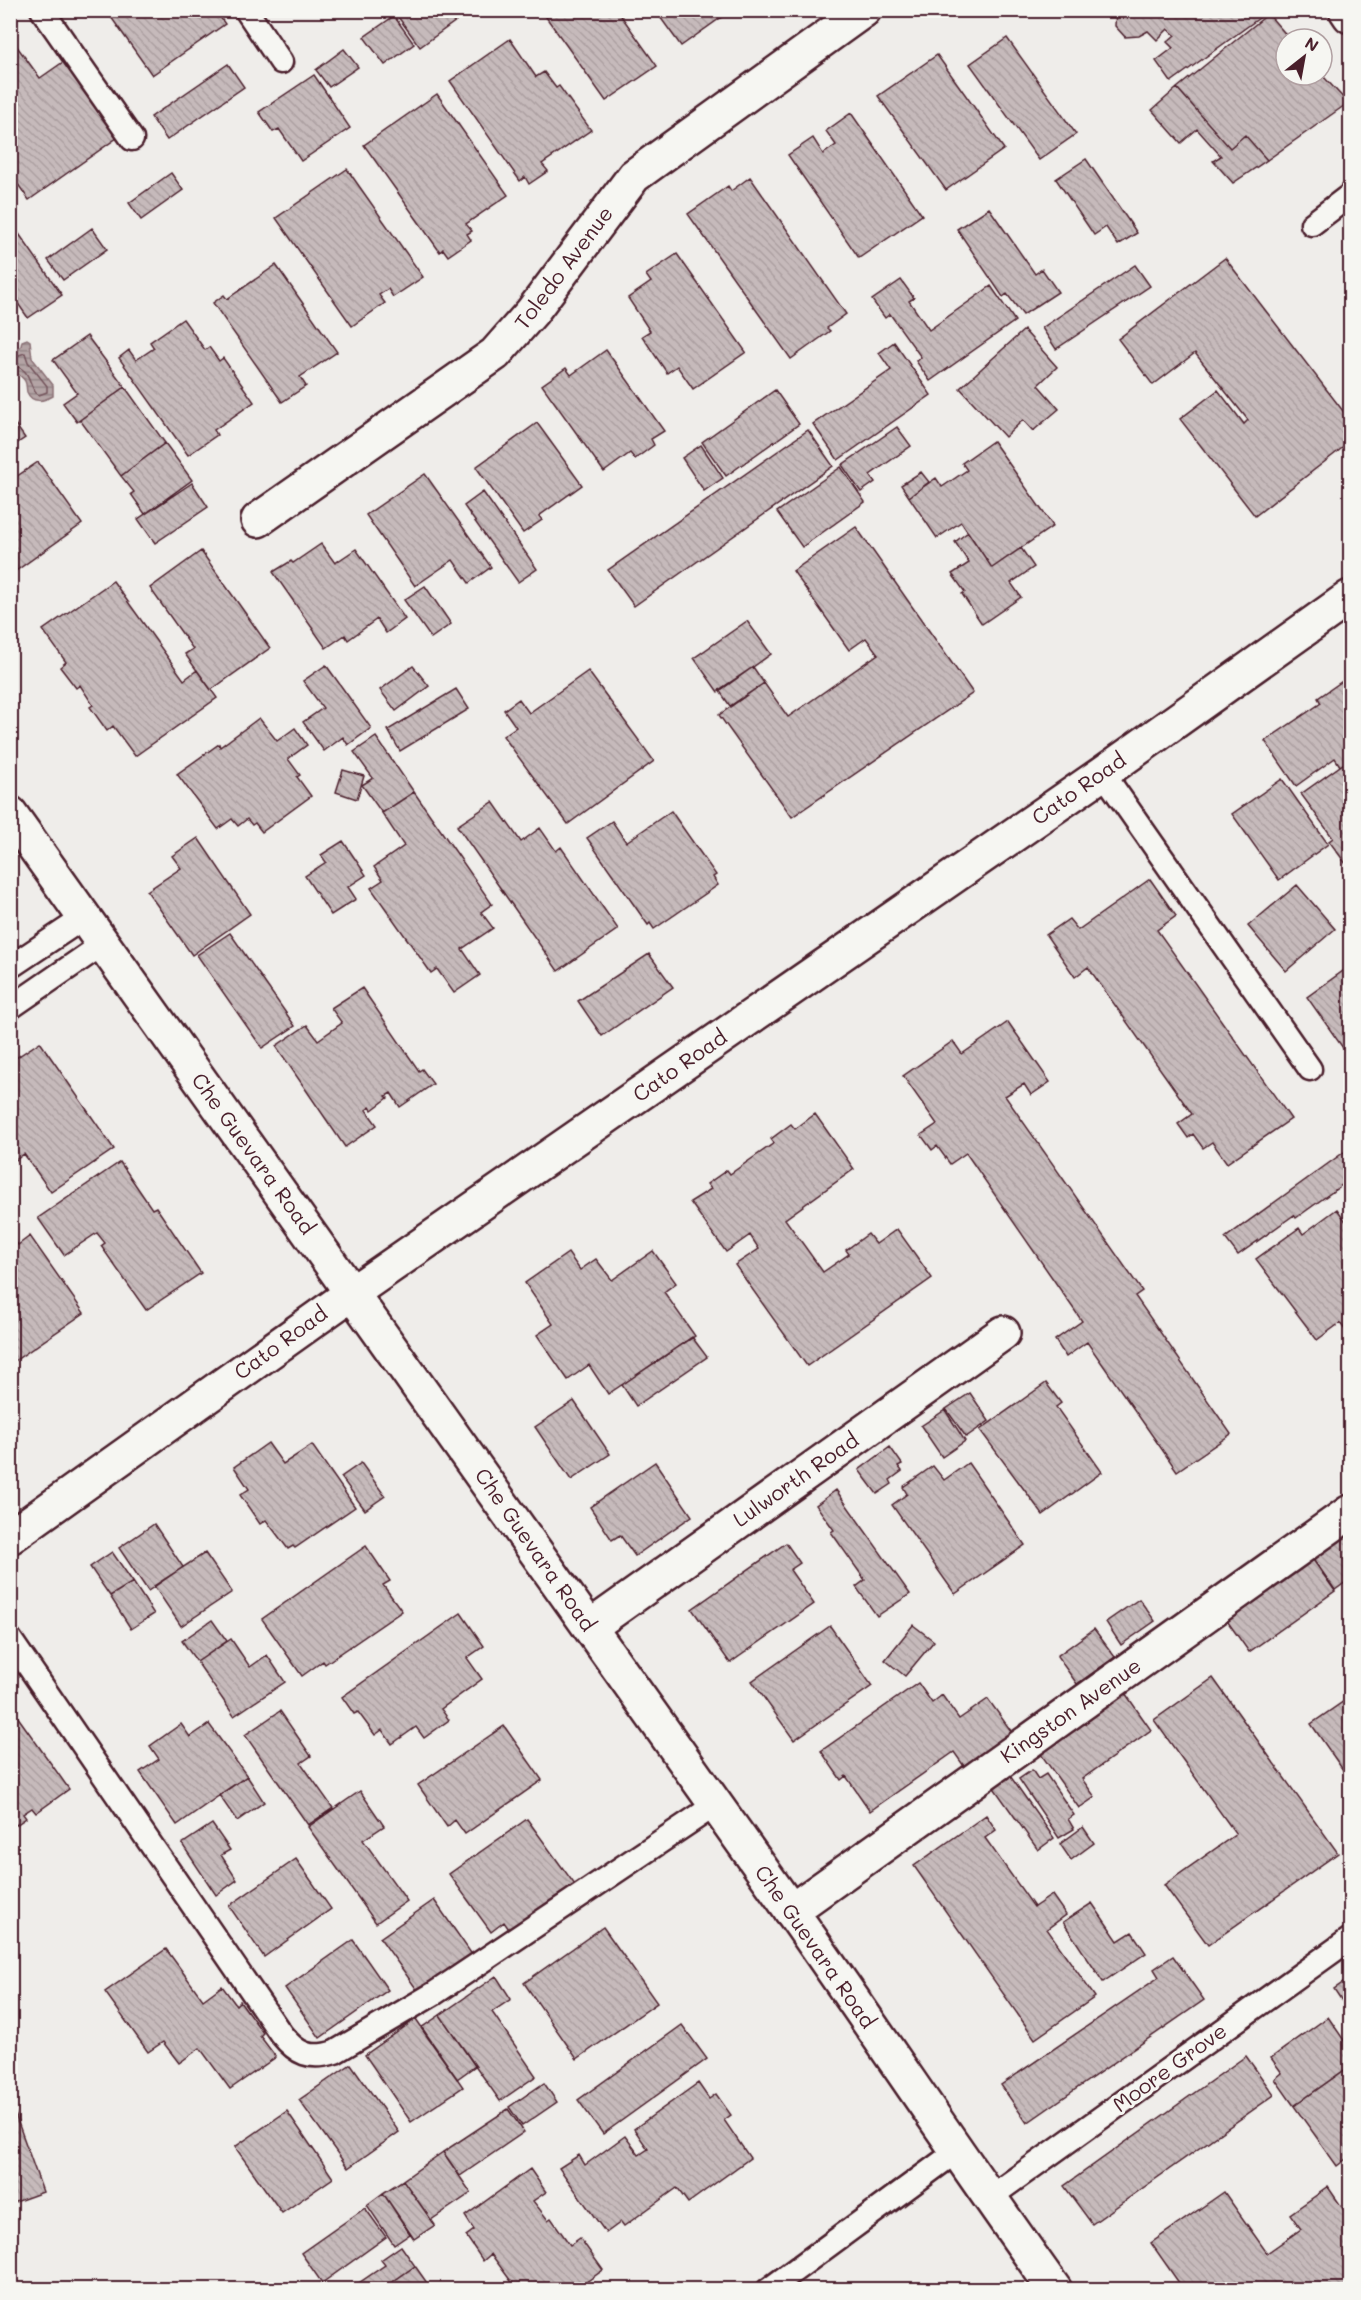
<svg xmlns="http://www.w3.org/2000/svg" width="1361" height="2300" font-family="Mali,sans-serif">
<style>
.water{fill:url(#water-rules);stroke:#8a6f74;stroke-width:1.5}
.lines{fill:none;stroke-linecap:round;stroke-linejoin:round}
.shore{stroke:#74545c;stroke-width:1.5}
.building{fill:url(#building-back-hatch);stroke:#4a1f2b;stroke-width:1.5}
.service-casing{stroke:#4a1f2b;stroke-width:27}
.minor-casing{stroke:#4a1f2b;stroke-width:38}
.tertiary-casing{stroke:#4a1f2b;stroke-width:38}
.secondary-casing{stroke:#4a1f2b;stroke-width:38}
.service{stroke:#f6f6f2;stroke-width:22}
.minor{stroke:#f6f6f2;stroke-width:33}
.tertiary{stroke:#f6f6f2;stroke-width:33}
.secondary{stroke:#f6f6f2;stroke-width:33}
.labels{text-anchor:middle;stroke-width:6;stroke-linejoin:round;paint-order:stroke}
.street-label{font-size:21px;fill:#4a1f2b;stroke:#f6f6f2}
</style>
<defs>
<pattern id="water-rules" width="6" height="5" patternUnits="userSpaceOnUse" patternTransform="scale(1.5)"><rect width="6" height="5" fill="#b4a4a5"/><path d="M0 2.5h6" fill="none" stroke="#948587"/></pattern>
<pattern id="building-back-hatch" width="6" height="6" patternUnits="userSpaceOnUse" patternTransform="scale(1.5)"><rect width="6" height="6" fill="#c6babb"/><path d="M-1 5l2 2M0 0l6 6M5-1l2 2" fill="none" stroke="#ac9fa1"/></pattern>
</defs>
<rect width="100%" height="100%" fill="#efedea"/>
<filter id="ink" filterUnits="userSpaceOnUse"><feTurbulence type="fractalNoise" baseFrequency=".0167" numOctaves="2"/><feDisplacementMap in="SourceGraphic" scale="12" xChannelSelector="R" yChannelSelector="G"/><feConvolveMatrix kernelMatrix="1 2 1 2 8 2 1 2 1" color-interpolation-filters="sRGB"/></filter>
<g filter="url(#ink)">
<path class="water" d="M 27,339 L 30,341 L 32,358 L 53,385 L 53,396 C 44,401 32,404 27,392 C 26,388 27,385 25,381 C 22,376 14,372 11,367 L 11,353 L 21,346 L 22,341 Z"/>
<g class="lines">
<path class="shore" d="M 10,358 L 25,353 L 28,362 L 47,386 L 47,392 L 39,395 L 36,393 C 27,382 32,368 10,365"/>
</g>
<path class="building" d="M 106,10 L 215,10 L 225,24 L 152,75 Z
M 400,10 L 471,10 L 420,47 L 396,14 Z
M 541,10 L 617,10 L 657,66 L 606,101 Z
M 655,10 L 730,10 L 730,11 L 681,46 Z
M 1116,10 L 1265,10 L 1266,13 L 1171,82 L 1156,61 L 1173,48 L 1167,42 L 1175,35 L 1168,29 L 1157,40 L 1148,31 L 1139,36 L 1125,37 L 1115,26 Z
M 1268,14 L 1290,39 L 1286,39 L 1286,75 L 1322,75 L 1348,103 L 1267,160 L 1245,135 L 1230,148 L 1177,88 Z
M 394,16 L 414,44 L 385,65 L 364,37 Z
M 10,37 L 40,78 L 66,60 L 121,135 L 29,200 L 10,173 Z
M 1007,38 L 1076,134 L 1039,160 L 970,64 Z
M 510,39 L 536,77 L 544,72 L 556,88 L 559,86 L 591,130 L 542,164 L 548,171 L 529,184 L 525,177 L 520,181 L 450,81 Z
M 344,49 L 358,67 L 329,87 L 316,70 Z
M 937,55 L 1004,149 L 946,190 L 878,96 Z
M 228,64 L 244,87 L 167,140 L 151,117 Z
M 314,75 L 350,128 L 301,161 L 279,129 L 273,132 L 259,112 Z
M 1177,88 L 1230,148 L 1245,135 L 1267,160 L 1233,183 L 1213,161 L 1221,156 L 1197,129 L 1181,143 L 1152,110 Z
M 437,94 L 508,195 L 466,224 L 472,231 L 467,234 L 471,240 L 448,256 L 443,249 L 440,252 L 364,145 Z
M 851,113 L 922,215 L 859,258 L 788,155 L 813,138 L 823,154 L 836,145 L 826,131 Z
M 1086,159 L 1137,233 L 1118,245 L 1106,227 L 1094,235 L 1056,179 Z
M 347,169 L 423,277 L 393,297 L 388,289 L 379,295 L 385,303 L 352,326 L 276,218 Z
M 171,173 L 183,190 L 141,220 L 129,203 Z
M 750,177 L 846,314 L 827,328 L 830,331 L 791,359 L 688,214 L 728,186 L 731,191 Z
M 989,208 L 1035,274 L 1042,269 L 1058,292 L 1023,315 L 1007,294 L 1003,297 L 957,229 Z
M 92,228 L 107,249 L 63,280 L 48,260 Z
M 17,231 L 62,295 L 28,318 L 10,292 L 10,235 Z
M 677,254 L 746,352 L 693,389 L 677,366 L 667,373 L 642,336 L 650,331 L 628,298 L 651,282 L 646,275 Z
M 1225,258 L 1350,420 L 1350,442 L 1255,516 L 1180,419 L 1218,390 L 1244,424 L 1248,420 L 1195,353 L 1153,385 L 1118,339 Z
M 276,265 L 337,352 L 300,377 L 306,386 L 282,402 L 213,303 L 224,295 L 227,299 Z
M 1135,265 L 1150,286 L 1056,349 L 1042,328 Z
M 901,280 L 914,298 L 909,301 L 929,330 L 991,286 L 1015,321 L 930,381 L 916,361 L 921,357 L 890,314 L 885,318 L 872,300 Z
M 183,319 L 205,350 L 209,347 L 219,361 L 223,358 L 254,402 L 214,430 L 217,435 L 188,455 L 119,358 L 129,350 L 136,360 L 154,348 L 150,342 Z
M 1024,330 L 1057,367 L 1038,385 L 1059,409 L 1033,431 L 1023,420 L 1005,437 L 960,388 Z
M 87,336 L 125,387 L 77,422 L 63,403 L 77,393 L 53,360 Z
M 894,342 L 931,395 L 838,460 L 813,424 L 891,370 L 879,353 Z
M 606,350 L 664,431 L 651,439 L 654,445 L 635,459 L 630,453 L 604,472 L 542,385 L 566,368 L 571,375 Z
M 125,387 L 165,443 L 121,476 L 80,420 Z
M 775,390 L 799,424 L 726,476 L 702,442 Z
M 10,417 L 25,438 L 10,448 Z
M 537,423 L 582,485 L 539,516 L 542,520 L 523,533 L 476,467 Z
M 897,427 L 911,446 L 870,475 L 875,482 L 861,492 L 842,465 Z
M 808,430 L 833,466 L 634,606 L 608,570 Z
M 993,441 L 1053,526 L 992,568 L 961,522 L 937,538 L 909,497 L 936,478 L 942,487 L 967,470 L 962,463 Z
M 165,443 L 192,480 L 145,514 L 131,494 L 134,492 L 121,476 Z
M 701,445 L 723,478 L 704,491 L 682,458 Z
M 38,462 L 82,524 L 10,575 L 10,481 Z
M 841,467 L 865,502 L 802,547 L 777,512 Z
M 921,472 L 929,482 L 909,497 L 901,485 Z
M 425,474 L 491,567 L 469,583 L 453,560 L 415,586 L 366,515 Z
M 192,483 L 208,507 L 155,543 L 138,519 Z
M 483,492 L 537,569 L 518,582 L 464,506 Z
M 856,527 L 973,693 L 792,817 L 719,715 L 764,683 L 788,717 L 878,654 L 866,638 L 849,650 L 793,571 Z
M 968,532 L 992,568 L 1021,548 L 1034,567 L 1011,583 L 1021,597 L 982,624 L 962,594 L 965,592 L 952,574 L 969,563 L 955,542 Z
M 321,544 L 335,563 L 356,549 L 405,619 L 386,633 L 377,619 L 348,640 L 345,635 L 326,648 L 273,572 L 291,561 L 293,563 Z
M 201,551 L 270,648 L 211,690 L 185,654 L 193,649 L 150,588 Z
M 113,581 L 184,680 L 197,670 L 217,698 L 135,756 L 113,726 L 107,731 L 90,707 L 93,705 L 80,685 L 76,688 L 60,667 L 66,662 L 43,630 Z
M 425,586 L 451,624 L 431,638 L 404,600 Z
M 747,621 L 771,654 L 718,692 L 694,658 Z
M 326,665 L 371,728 L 348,745 L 343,737 L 324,751 L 303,722 L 323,708 L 303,681 Z
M 413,666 L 429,686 L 396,711 L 380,690 Z
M 753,667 L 764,683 L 730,706 L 719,690 Z
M 588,671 L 654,761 L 568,824 L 503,736 L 516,727 L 504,710 L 519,699 L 529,713 Z
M 1348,677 L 1350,681 L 1350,759 L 1340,766 L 1335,758 L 1296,786 L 1265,741 L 1321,703 L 1318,698 Z
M 456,689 L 469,709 L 400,751 L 388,730 Z
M 259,718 L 277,741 L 295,728 L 307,745 L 288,759 L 300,775 L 297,777 L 311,796 L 262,832 L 255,823 L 252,825 L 247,819 L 238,826 L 232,819 L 218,829 L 177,774 L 219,744 L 220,747 Z
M 376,737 L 414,792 L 382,813 L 362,785 L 373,778 L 354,752 Z
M 1350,759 L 1350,867 L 1349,868 L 1329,841 L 1333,838 L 1301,794 Z
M 343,770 L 364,776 L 357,799 L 336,792 Z
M 1282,779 L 1328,844 L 1279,880 L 1232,814 Z
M 414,792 L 492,904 L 481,912 L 493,928 L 462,949 L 480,975 L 454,993 L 437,969 L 431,973 L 371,888 L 383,880 L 374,867 L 404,846 L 382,813 Z
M 493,802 L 521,842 L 540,828 L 556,851 L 561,847 L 618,929 L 558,971 L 457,826 Z
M 671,811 L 716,875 L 713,877 L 718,885 L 654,929 L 650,923 L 648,925 L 587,838 L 612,821 L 626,842 Z
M 198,838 L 250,914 L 192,955 L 147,891 L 181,868 L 172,856 Z
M 343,841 L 366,875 L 348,887 L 356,899 L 331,915 L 305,876 L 326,862 L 321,855 Z
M 1150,879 L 1176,916 L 1157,930 L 1291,1119 L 1227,1163 L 1212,1142 L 1203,1148 L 1193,1134 L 1188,1138 L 1178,1124 L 1192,1114 L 1088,967 L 1075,977 L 1046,935 L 1069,919 L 1078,930 Z
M 1297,885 L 1335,929 L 1286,971 L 1248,926 Z
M 230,933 L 295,1026 L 262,1048 L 197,955 Z
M 649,954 L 673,987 L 602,1036 L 578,1001 Z
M 1350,966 L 1350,1058 L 1307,997 Z
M 362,988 L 419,1071 L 422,1069 L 433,1084 L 400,1107 L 391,1093 L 386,1096 L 388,1098 L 372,1110 L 370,1107 L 366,1110 L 377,1125 L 345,1147 L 276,1046 L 307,1025 L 318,1040 L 342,1023 L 331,1008 Z
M 1008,1022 L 1050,1082 L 1031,1095 L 1024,1084 L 1005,1096 L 1142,1291 L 1135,1296 L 1231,1434 L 1177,1471 L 1087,1342 L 1066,1357 L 1055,1340 L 1082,1321 L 966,1153 L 950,1164 L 937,1146 L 932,1150 L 921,1135 L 937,1124 L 903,1076 L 953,1041 L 962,1054 Z
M 40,1042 L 114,1149 L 51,1192 L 24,1154 L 13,1162 L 10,1158 L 10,1062 Z
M 815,1114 L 854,1169 L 785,1219 L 823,1272 L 849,1254 L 846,1250 L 868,1234 L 876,1244 L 897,1229 L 932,1278 L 807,1366 L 735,1265 L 759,1249 L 750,1235 L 726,1252 L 690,1202 L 711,1189 L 707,1184 L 727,1170 L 730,1174 L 774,1143 L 771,1139 L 791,1124 L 795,1129 Z
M 1347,1150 L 1350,1154 L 1350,1179 L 1296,1218 L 1294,1215 L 1238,1255 L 1225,1238 Z
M 120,1162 L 152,1209 L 156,1207 L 201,1273 L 146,1310 L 101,1246 L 105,1243 L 97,1233 L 64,1255 L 38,1218 Z
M 1337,1209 L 1350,1227 L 1350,1327 L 1346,1331 L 1340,1323 L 1317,1340 L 1256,1259 L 1299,1228 L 1303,1234 Z
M 10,1234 L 18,1245 L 30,1236 L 84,1313 L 10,1364 Z
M 653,1251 L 676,1283 L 664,1292 L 695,1336 L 608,1394 L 589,1365 L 568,1380 L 537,1335 L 553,1324 L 525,1283 L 568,1253 L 580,1270 L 596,1259 L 612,1280 Z
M 692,1337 L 707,1357 L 636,1406 L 622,1385 Z
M 1046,1383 L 1061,1403 L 1056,1407 L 1102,1472 L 1043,1515 L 980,1430 Z
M 970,1393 L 989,1421 L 966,1437 L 946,1409 Z
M 574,1401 L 610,1454 L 571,1480 L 535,1427 Z
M 945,1410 L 965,1441 L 942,1457 L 921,1426 Z
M 268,1443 L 283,1464 L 312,1445 L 355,1507 L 295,1548 L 293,1546 L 288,1549 L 266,1520 L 260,1524 L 240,1495 L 249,1489 L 234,1467 Z
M 890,1447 L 902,1464 L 898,1466 L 902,1471 L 890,1480 L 892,1484 L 877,1494 L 859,1470 Z
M 655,1462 L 692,1516 L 635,1556 L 620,1535 L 612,1540 L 590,1507 Z
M 361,1463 L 385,1496 L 365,1510 L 341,1477 Z
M 968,1463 L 1025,1545 L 955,1594 L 892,1505 L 907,1494 L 903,1487 L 933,1466 L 944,1480 Z
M 836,1490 L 910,1594 L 877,1616 L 856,1587 L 865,1580 L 831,1532 L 834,1530 L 816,1505 Z
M 154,1524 L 183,1567 L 148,1591 L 119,1548 Z
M 1350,1530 L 1350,1579 L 1335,1590 L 1312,1557 Z
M 786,1543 L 800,1563 L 790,1570 L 814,1604 L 730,1663 L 692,1609 Z
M 366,1546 L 390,1581 L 383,1585 L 402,1611 L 325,1664 L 323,1661 L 302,1676 L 262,1619 Z
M 112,1552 L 133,1582 L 110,1596 L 90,1567 Z
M 205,1553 L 232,1592 L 181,1626 L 154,1586 Z
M 1311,1557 L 1335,1591 L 1249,1652 L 1225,1618 Z
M 133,1582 L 154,1614 L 131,1629 L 110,1596 Z
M 1139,1599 L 1155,1621 L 1121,1645 L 1106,1622 Z
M 461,1613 L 484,1646 L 467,1658 L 482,1679 L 441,1709 L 449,1720 L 424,1738 L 416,1727 L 392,1744 L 382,1730 L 375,1735 L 358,1712 L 354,1714 L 342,1697 Z
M 212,1620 L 227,1641 L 197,1662 L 182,1641 Z
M 913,1625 L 934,1641 L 905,1676 L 885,1660 Z
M 830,1626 L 872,1686 L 794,1740 L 752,1681 Z
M 1094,1629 L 1115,1657 L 1077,1684 L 1057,1656 Z
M 231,1639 L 250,1667 L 267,1655 L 285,1682 L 234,1716 L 197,1662 Z
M 1213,1678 L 1338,1853 L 1208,1945 L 1164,1885 L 1236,1834 L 1154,1720 Z
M 918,1683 L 932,1703 L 942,1695 L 959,1719 L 988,1699 L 1014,1735 L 966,1769 L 954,1752 L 870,1811 L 846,1776 L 841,1780 L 821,1751 Z
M 1123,1690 L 1151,1730 L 1082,1779 L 1095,1797 L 1079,1808 L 1038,1750 Z
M 1350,1697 L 1350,1780 L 1311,1724 Z
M 10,1706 L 69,1789 L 36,1813 L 32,1808 L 23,1814 L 26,1818 L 10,1829 Z
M 280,1711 L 311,1756 L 301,1763 L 333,1808 L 308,1825 L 245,1735 Z
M 181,1724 L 190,1737 L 209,1724 L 247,1776 L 177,1825 L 140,1772 L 159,1759 L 150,1746 Z
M 504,1726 L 542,1780 L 465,1834 L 455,1820 L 447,1827 L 418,1785 Z
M 1032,1770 L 1038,1779 L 1046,1774 L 1074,1815 L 1068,1819 L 1074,1829 L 1059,1838 L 1019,1779 Z
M 1008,1773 L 1054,1838 L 1038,1850 L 992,1785 Z
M 247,1776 L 264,1802 L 237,1821 L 219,1795 Z
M 360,1791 L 384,1826 L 363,1840 L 407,1901 L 376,1923 L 308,1827 Z
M 986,1815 L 996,1830 L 985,1838 L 1034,1907 L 1052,1895 L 1066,1915 L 1047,1929 L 1095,1997 L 1035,2039 L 914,1866 Z
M 527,1819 L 578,1889 L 513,1935 L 504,1922 L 491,1932 L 449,1874 Z
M 212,1824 L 230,1850 L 221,1855 L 237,1880 L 216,1895 L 182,1844 Z
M 1083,1827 L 1094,1843 L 1071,1860 L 1060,1844 Z
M 296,1859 L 331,1909 L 264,1957 L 229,1906 Z
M 434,1900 L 473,1956 L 420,1994 L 380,1938 Z
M 1092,1903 L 1118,1941 L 1132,1932 L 1146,1953 L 1103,1982 L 1063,1922 Z
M 603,1927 L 657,2003 L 577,2059 L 524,1983 Z
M 353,1940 L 388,1990 L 320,2038 L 285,1988 Z
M 166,1949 L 203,2000 L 222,1986 L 236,2005 L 240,2001 L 263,2033 L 260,2036 L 276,2057 L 230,2089 L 200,2048 L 179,2063 L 163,2042 L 148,2052 L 105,1992 Z
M 1173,1956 L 1204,2000 L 1027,2123 L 1001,2085 L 1159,1977 L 1154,1969 Z
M 496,1976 L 511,1999 L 492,2012 L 536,2076 L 500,2101 L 440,2015 Z
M 1350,1978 L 1350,2013 L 1334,1989 Z
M 440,2015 L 475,2066 L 457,2079 L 421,2028 Z
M 1328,2017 L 1350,2049 L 1350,2066 L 1294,2106 L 1275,2079 L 1282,2073 L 1271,2058 Z
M 416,2019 L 463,2087 L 411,2122 L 365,2055 Z
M 682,2025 L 707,2059 L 603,2134 L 578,2100 Z
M 1246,2056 L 1274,2095 L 1092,2224 L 1064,2186 Z
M 351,2064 L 399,2132 L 348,2168 L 299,2100 Z
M 1350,2066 L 1350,2156 L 1337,2166 L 1294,2106 Z
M 544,2083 L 557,2102 L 522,2126 L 509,2107 Z
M 698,2083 L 709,2099 L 716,2094 L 731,2115 L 724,2120 L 750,2158 L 688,2203 L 677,2188 L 624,2226 L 621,2222 L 606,2233 L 559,2168 L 579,2155 L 585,2165 L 625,2136 L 639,2155 L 648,2149 L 634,2129 Z
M 10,2100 L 43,2192 L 10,2204 Z
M 508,2109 L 524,2132 L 460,2176 L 443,2152 Z
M 287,2111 L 333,2178 L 282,2213 L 235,2147 Z
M 443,2152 L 471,2193 L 431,2220 L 403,2180 Z
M 530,2169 L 546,2192 L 533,2201 L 548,2220 L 551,2218 L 570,2245 L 580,2238 L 603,2270 L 575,2290 L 514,2290 L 516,2288 L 491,2254 L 483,2261 L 466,2236 L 474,2230 L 465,2216 Z
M 403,2180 L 435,2225 L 414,2239 L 383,2193 Z
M 1328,2187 L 1350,2219 L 1350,2290 L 1184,2290 L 1151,2243 L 1224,2192 L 1267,2253 L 1301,2229 L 1290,2214 Z
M 383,2193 L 410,2234 L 394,2245 L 367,2205 Z
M 365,2208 L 386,2237 L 322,2283 L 301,2253 Z
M 401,2246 L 415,2266 L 381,2290 L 355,2290 L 353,2287 L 385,2265 L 381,2260 Z
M 415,2266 L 432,2290 L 381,2290 Z"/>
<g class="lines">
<g class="service-casing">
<path id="service" d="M 42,10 L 132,139
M 246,10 L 281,62
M 1312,224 L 1350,195
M 1103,773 L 1310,1069
M 10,967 L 85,917
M 10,1008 L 103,944
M 10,1639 L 281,2034 C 297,2054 310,2060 335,2052 L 435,1993 L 715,1805
M 989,2198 L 1350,1939
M 768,2290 L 957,2151"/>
</g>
<g class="minor-casing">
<path id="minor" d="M 258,520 L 495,354 L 532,312 L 634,176 L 864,10
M 10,1537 L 352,1293 L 1103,773 L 1350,597
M 590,1627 L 1003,1333
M 791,1911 L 1350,1512"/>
</g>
<g class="tertiary-casing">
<path id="tertiary" d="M 10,813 C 270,1175 527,1539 785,1902 C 876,2031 963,2162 1055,2290"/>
</g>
<g class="secondary-casing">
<path id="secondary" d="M 1346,10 L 1350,16"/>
</g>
<use href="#service" class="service"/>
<use href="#minor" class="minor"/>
<use href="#tertiary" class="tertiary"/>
<use href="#secondary" class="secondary"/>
</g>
</g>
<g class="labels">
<g class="street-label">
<text transform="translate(564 268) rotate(-53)" y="7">Toledo Avenue</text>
<text transform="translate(1079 789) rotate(-35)" y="7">Cato Road</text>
<text transform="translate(680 1066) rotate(-35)" y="7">Cato Road</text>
<text transform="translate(253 1154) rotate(54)" y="7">Che Guevara Road</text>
<text transform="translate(281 1343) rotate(-36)" y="7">Cato Road</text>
<text transform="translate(796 1480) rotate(-35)" y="7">Lulworth Road</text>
<text transform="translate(535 1550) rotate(55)" y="7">Che Guevara Road</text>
<text transform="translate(1071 1711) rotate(-35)" y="7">Kingston Avenue</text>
<text transform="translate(815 1947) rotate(55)" y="7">Che Guevara Road</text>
<text transform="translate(1170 2068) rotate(-36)" y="7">Moore Grove</text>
</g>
</g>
<rect width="1361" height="2300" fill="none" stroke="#f6f6f2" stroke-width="36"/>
<rect x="18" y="18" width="1325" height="2264" fill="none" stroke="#4a1f2b" stroke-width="2" filter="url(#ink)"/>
<g transform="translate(1304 57) rotate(31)"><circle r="28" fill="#f6f6f2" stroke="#b1a0a2" stroke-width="1.5"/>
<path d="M0-4.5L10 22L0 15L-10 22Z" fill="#4a1f2b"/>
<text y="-9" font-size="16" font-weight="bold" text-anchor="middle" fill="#4a1f2b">N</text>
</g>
</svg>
